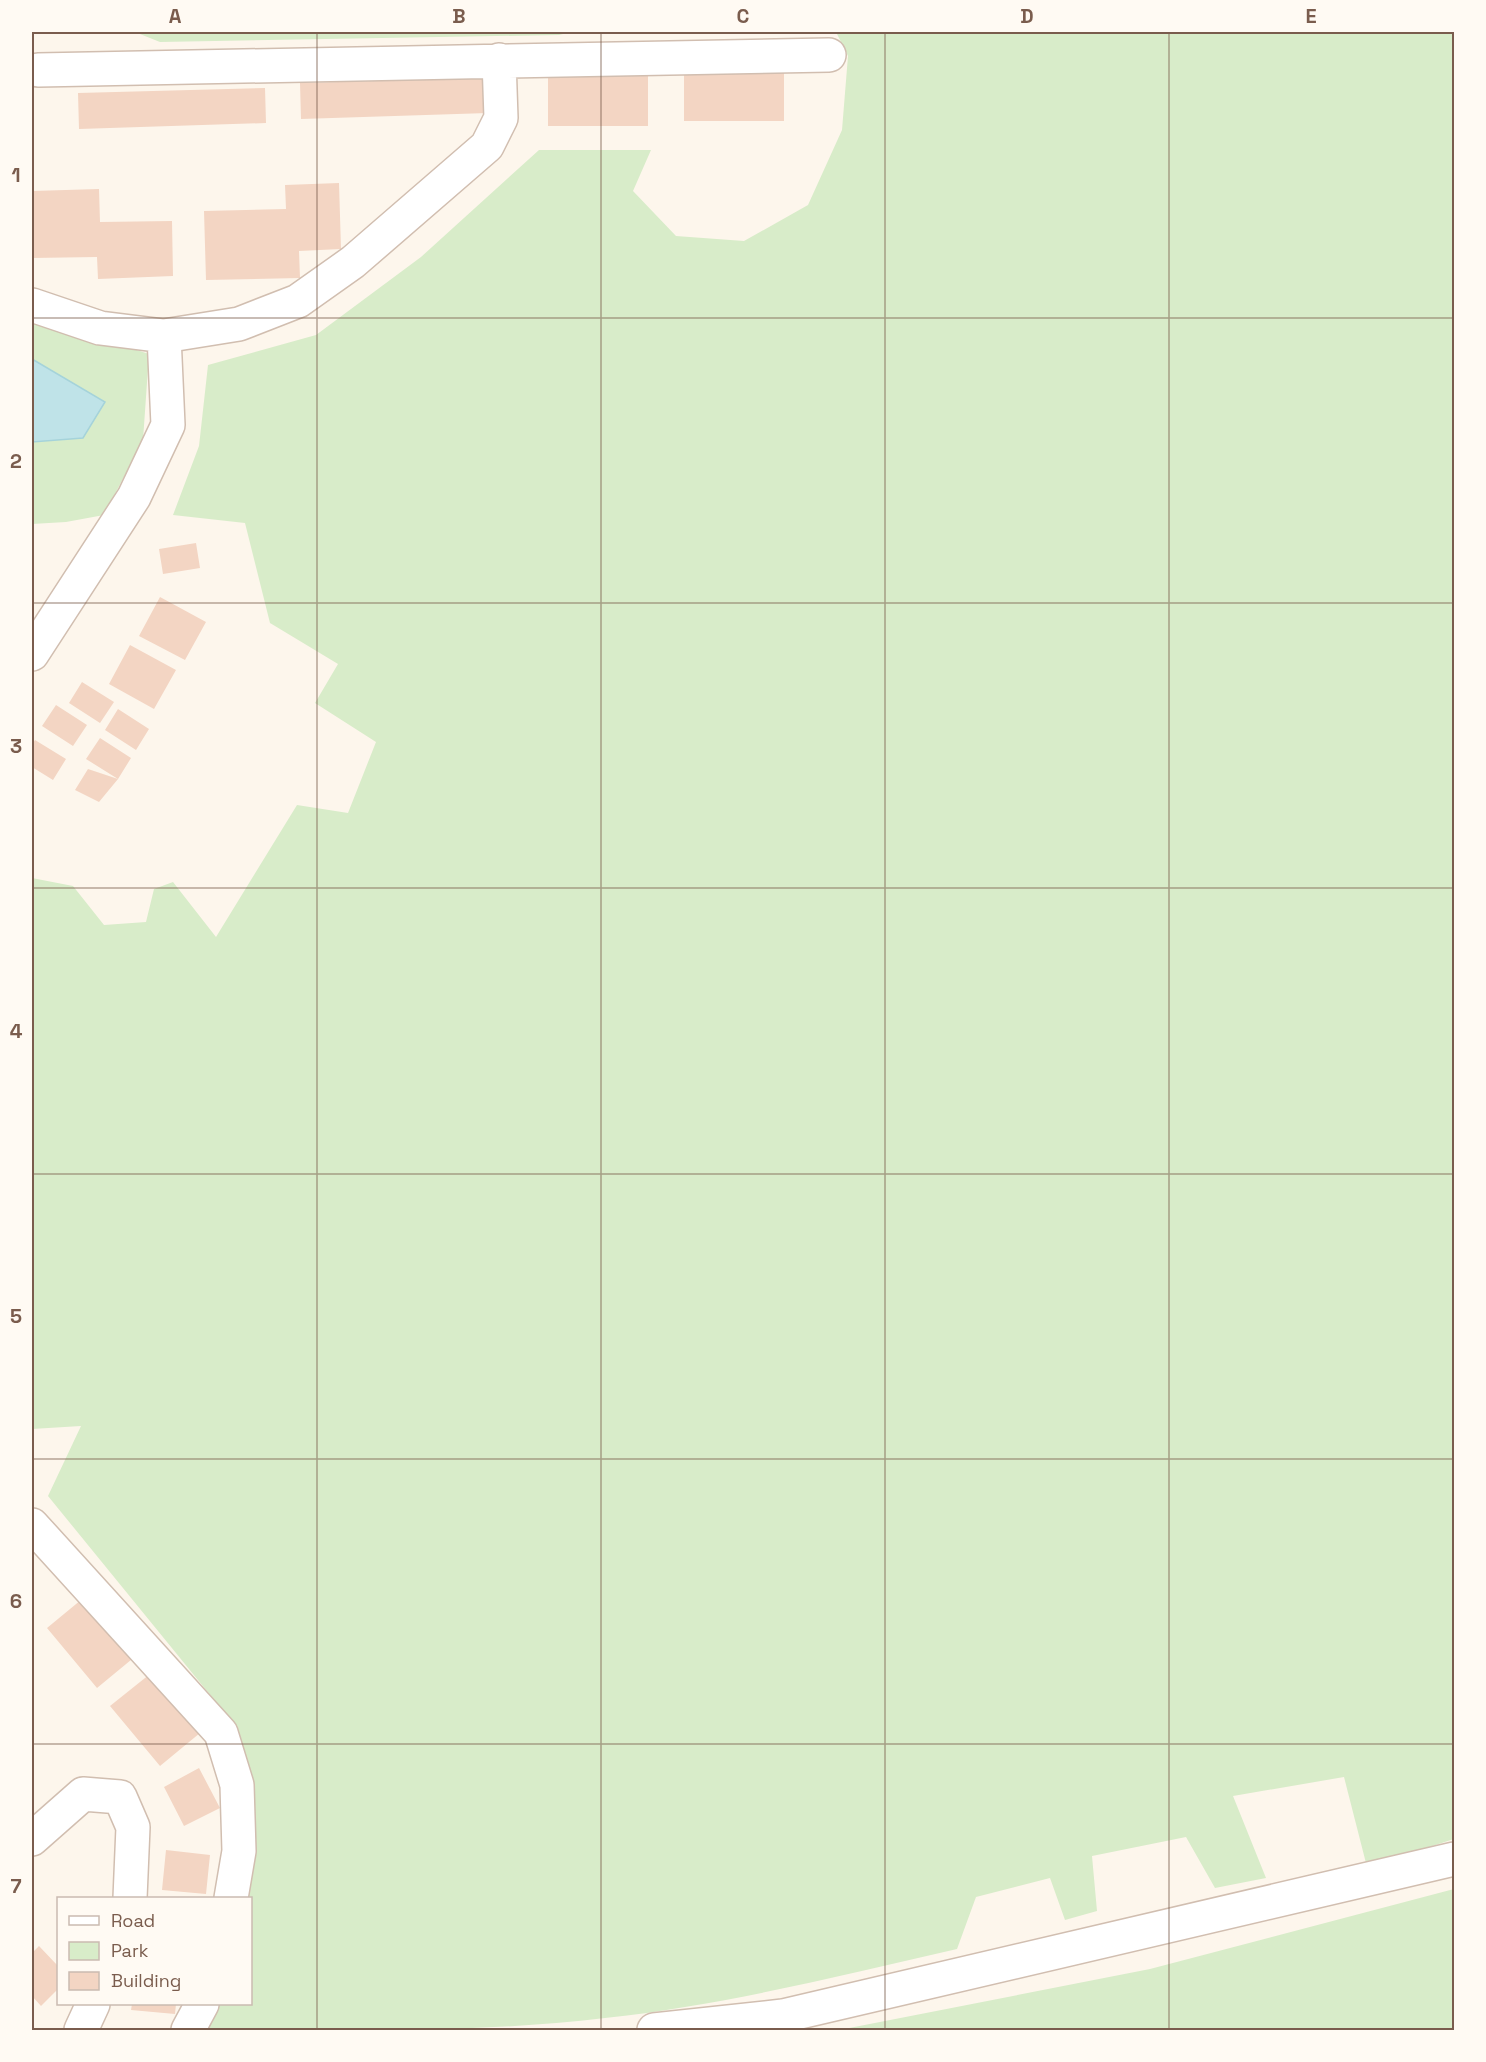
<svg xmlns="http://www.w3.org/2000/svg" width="1486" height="2062" font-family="'Space Grotesk',sans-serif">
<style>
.green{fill:#d8ecc9}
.water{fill:#bfe3e8;stroke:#a5d3da;stroke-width:1.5}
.building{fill:#f3d5c3}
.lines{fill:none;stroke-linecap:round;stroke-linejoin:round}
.street-casing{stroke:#d1beb0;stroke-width:36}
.street{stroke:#fff;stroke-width:33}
.grid{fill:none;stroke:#7a5c4d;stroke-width:1.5;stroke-opacity:0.55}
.neatline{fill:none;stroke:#7a5c4d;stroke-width:2}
.grid-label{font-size:20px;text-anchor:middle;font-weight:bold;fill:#7a5c4d}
</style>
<rect width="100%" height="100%" fill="#fdf6ec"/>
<path class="green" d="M 135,32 L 571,32 L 559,35 L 160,42 Z
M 836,32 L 1454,32 L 1454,1839 L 1367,1867 L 1344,1777 L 1233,1796 L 1266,1878 L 1215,1888 L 1186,1837 L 1092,1856 L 1097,1911 L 1065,1920 L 1050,1878 L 976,1897 L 957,1949 C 840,1976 724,2005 605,2018 C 471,2034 336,2030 201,2030 L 215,2004 L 250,2004 L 250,1898 L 241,1898 L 233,1723 L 48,1496 L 81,1426 L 32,1429 L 32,878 L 73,886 L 104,925 L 146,922 L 154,889 L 173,882 L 216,937 L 297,805 L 348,813 L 376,742 L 315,703 L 338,664 L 270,623 L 245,523 L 173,515 L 199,446 L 208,365 L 316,335 L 421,257 L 539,150 L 651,150 L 633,191 L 676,236 L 744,241 L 808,205 L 842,130 L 848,56 Z
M 32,316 L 149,354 L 143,440 L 104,515 L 66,522 L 32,524 Z
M 1454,1889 L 1454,2030 L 839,2030 L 1150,1969 Z"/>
<path class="water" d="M 32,359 L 105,402 L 83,438 L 32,442 Z"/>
<path class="building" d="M 784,70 L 784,121 L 684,121 L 684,71 Z
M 548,76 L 648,76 L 648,126 L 548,126 Z
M 487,78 L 488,113 L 301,119 L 300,83 Z
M 265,88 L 266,123 L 79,129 L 78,93 Z
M 339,183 L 341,249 L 299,251 L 300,278 L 206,280 L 204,211 L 286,209 L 285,185 Z
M 99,189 L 100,222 L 172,221 L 173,276 L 98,279 L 97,257 L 32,258 L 32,191 Z
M 196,543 L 200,568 L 163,574 L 159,549 Z
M 160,597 L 206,622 L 185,660 L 139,636 Z
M 130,645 L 176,670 L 154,709 L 109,684 Z
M 82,682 L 114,702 L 100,723 L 69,703 Z
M 56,705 L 87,725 L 73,746 L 42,726 Z
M 118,709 L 149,729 L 136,750 L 105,730 Z
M 100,738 L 131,758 L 118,779 L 86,759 Z
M 35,740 L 66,759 L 53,780 L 32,767 L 32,745 Z
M 88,769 L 118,779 L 99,802 L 75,790 Z
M 87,1595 L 137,1655 L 97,1688 L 47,1628 Z
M 150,1674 L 200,1733 L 160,1766 L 110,1706 Z
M 199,1768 L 220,1808 L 184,1826 L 164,1787 Z
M 166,1850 L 210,1855 L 206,1894 L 162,1890 Z
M 39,1946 L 58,1966 L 58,1989 L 41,2006 L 32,1996 L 32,1953 Z
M 132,2004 L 176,2004 L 175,2014 L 131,2010 Z"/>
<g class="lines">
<g class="street-casing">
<path id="street" d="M 38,70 L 829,55
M 32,305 L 100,328 L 164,336 L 239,324 L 298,301 L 353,262 L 487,146 L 501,118 L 499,60
M 32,654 L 134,497 L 168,425 L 164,336
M 32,1525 L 221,1733 L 237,1785 L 239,1851 L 231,1898
M 32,1839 L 83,1794 L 120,1797 L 133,1827 L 130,1898
M 81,2030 L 93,2004
M 188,2030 L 202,2004
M 654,2030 L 783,2016 L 1454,1859"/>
</g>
<use href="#street" class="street"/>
</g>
<path class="grid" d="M 317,32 L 317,2030M 601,32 L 601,2030M 885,32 L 885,2030M 1169,32 L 1169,2030M 32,318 L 1454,318M 32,603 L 1454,603M 32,888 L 1454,888M 32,1174 L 1454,1174M 32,1459 L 1454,1459M 32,1744 L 1454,1744"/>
<rect width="1486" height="2062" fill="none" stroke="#fffaf3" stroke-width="66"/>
<rect x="57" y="1897" width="195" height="108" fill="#fffaf3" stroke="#cabbb1" stroke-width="1.5"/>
<rect x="69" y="1916" width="30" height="9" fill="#ffffff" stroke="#cabbb1" stroke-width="1.5"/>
<text x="111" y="1927" font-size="18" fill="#7a5c4d">Road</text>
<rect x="69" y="1942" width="30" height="18" fill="#d8ecc9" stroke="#cabbb1" stroke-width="1.5"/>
<text x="111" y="1957" font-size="18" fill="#7a5c4d">Park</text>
<rect x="69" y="1972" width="30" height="18" fill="#f3d5c3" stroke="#cabbb1" stroke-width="1.5"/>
<text x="111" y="1987" font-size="18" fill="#7a5c4d">Building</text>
<rect x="33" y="33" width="1420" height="1996" class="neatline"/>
<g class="grid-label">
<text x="175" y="23">A</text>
<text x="459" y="23">B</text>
<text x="743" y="23">C</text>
<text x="1027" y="23">D</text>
<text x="1311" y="23">E</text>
<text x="16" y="182">1</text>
<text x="16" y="468">2</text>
<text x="16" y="753">3</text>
<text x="16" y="1038">4</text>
<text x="16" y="1323">5</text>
<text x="16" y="1608">6</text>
<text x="16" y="1893">7</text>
</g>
</svg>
